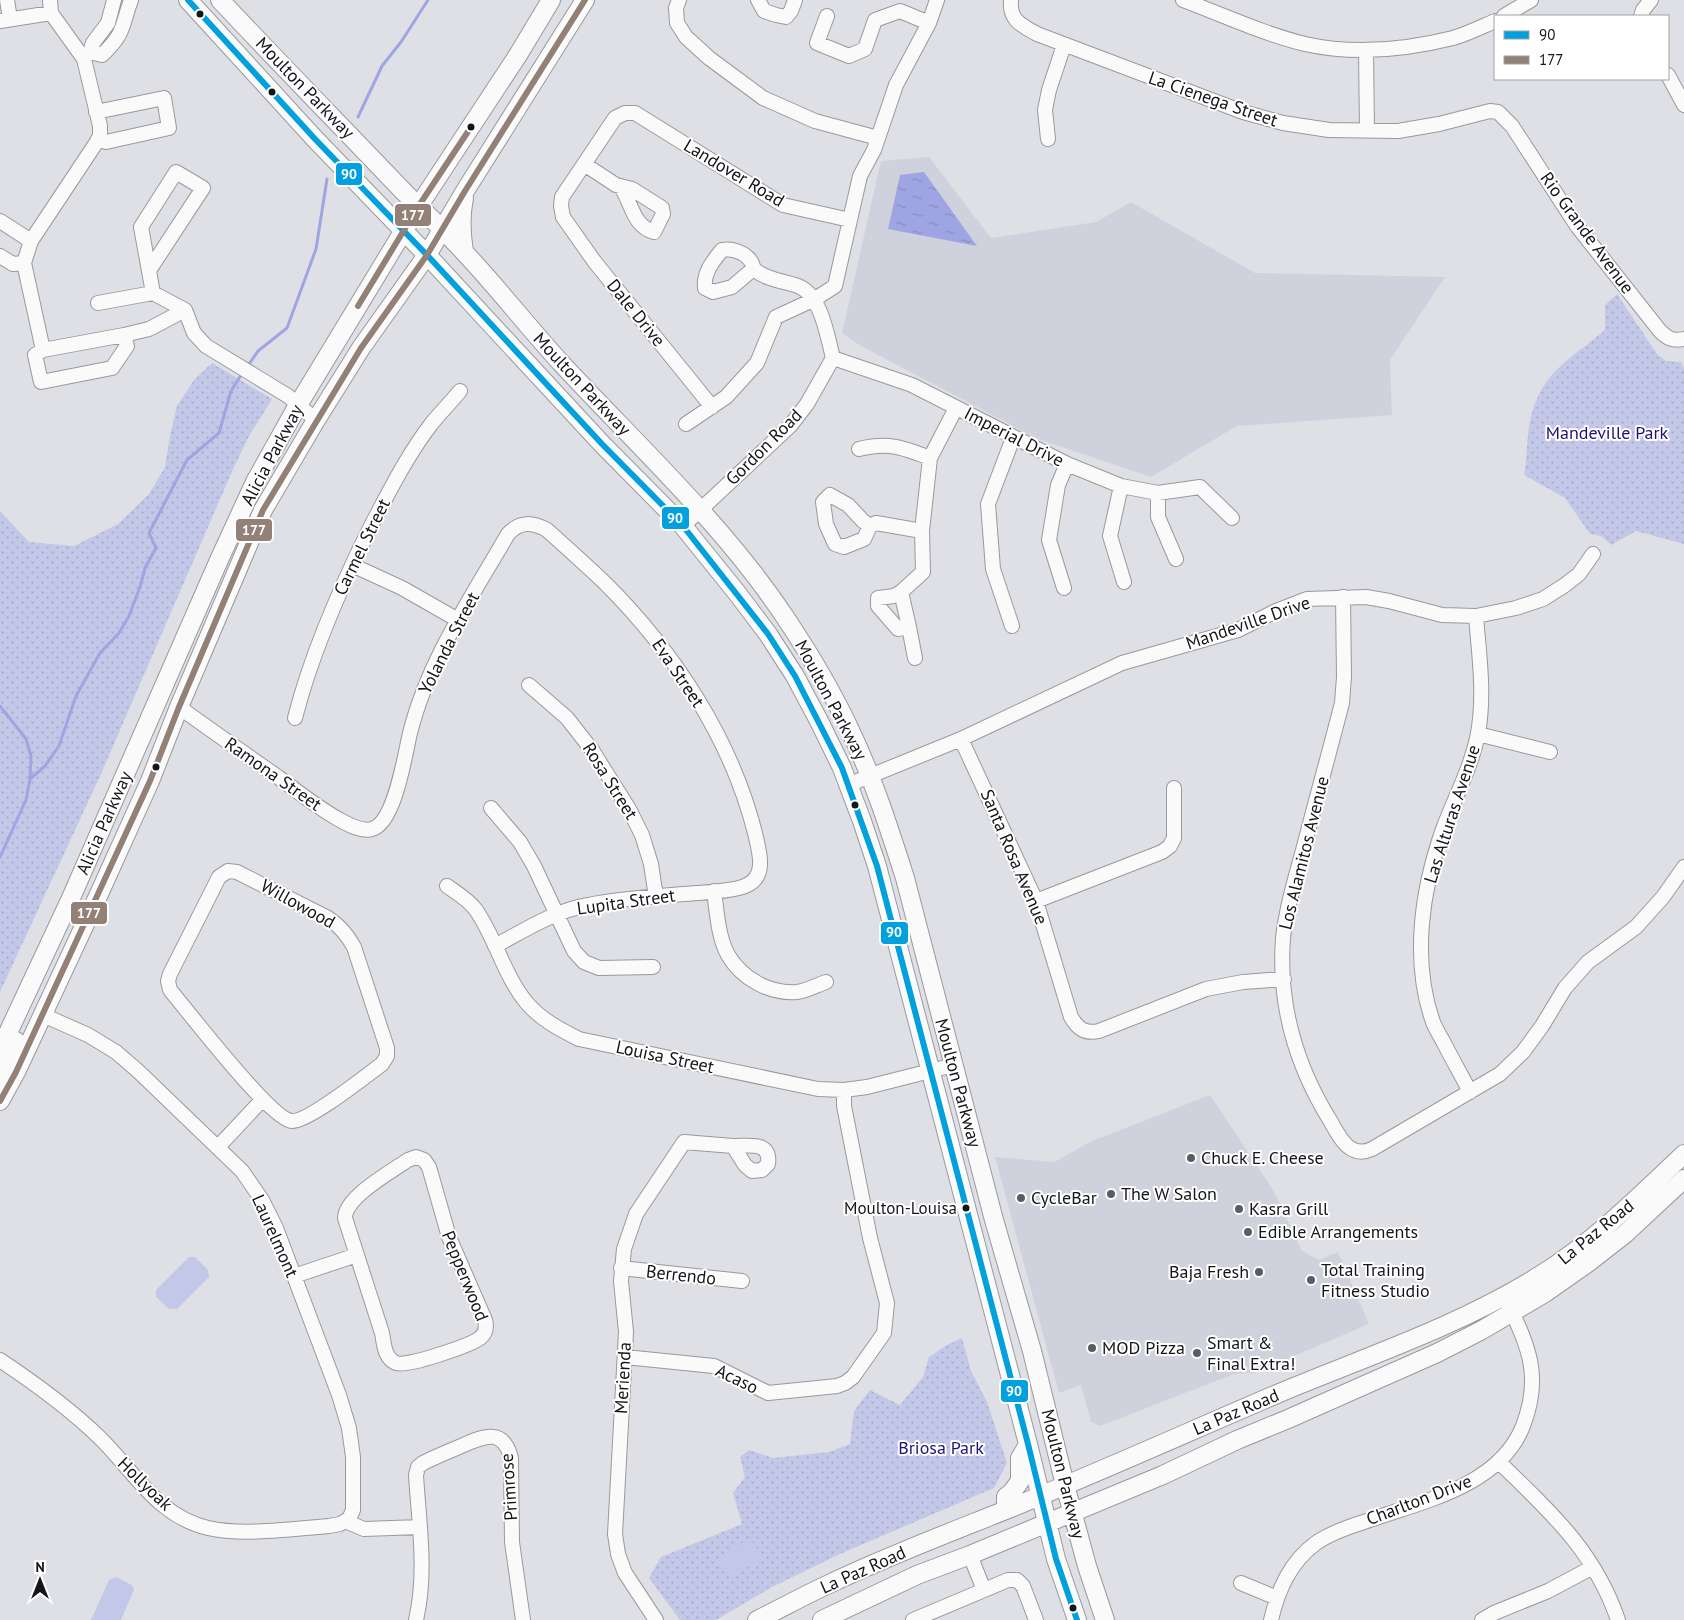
<svg xmlns="http://www.w3.org/2000/svg" width="1684" height="1620" font-family="'PT Sans',sans-serif">
<style>
.built{fill:#cfd1dd}
.green{fill:url(#green-dots)}
.pitch{fill:#c3c8e8}
.water{fill:url(#water-ripples)}
.lines{fill:none;stroke-linecap:round;stroke-linejoin:round}
.stream{stroke:#9fa5e2;stroke-width:3}
.minor-casing{stroke:#99999d;stroke-width:16}
.major-casing{stroke:#99999d;stroke-width:20}
.minor{stroke:#fafafb;stroke-width:14}
.major{stroke:#fafafb;stroke-width:18}
.bus-1-casing{stroke:#fff;stroke-width:10}
.bus-2-casing{stroke:#fff;stroke-width:10}
.bus-1{stroke:#02a0dc;stroke-width:6}
.bus-2{stroke:#938177;stroke-width:6}
.bus-dot{fill:#141519;stroke:#fff;stroke-width:2}
.poi-dot{fill:#5b5c61;stroke:#fff;stroke-width:2}
.labels{text-anchor:middle;stroke-width:4;stroke-linejoin:round;paint-order:stroke}
.bus-label{font-size:17px;fill:#141519;stroke:#fff;text-anchor:end}
.street-label{font-size:18px;fill:#141519;stroke:#fff}
.park-label{font-size:18px;fill:#211075;stroke:#fff}
.poi-label{font-size:18px;fill:#141519;stroke:#fff;text-anchor:start}
.line-badge{stroke:#fff;stroke-width:2}
.badge-label{font-size:14px;text-anchor:middle;font-weight:bold;fill:#fff}
</style>
<defs>
<pattern id="green-dots" width="8" height="8" patternUnits="userSpaceOnUse" patternTransform="scale(1.25)"><rect width="8" height="8" fill="#c3c8e8"/><path d="M2 2h.1M6 6h.1" fill="none" stroke="#a7abc6" stroke-width="1.8" stroke-linecap="round"/></pattern>
<pattern id="water-ripples" width="26" height="14" patternUnits="userSpaceOnUse" patternTransform="scale(1.25)"><rect width="26" height="14" fill="#9fa5e2"/><path d="M2 4q2-2 4 0t4 0M15 11q2-2 4 0t4 0" fill="none" stroke="#888dc1"/></pattern>
</defs>
<rect width="100%" height="100%" fill="#dfe0e6"/>
<path class="built" d="M 929,157 L 991,238 L 1096,222 L 1131,202 L 1255,273 L 1445,277 L 1390,360 L 1392,415 L 1237,426 L 1151,477 L 1038,439 L 861,346 L 842,333 L 881,161 Z
M 1210,1095 L 1273,1190 L 1302,1251 L 1319,1260 L 1338,1252 L 1369,1324 L 1254,1373 L 1234,1374 L 1100,1426 L 1091,1422 L 1081,1385 L 1059,1393 L 995,1157 L 1054,1162 L 1092,1141 Z"/>
<path class="green" d="M 1617,294 L 1657,354 L 1666,361 L 1681,362 L 1684,368 L 1684,544 L 1636,531 L 1611,545 L 1601,536 L 1590,534 L 1565,498 L 1524,475 C 1528,456 1526,436 1531,417 C 1542,370 1573,358 1605,330 L 1605,305 Z
M 212,363 L 272,399 L 249,436 L 234,467 L 101,774 L 0,992 L 0,511 L 29,542 L 74,546 L 118,524 L 149,494 L 165,467 L 170,436 L 177,406 L 194,380 Z
M 962,1338 L 971,1371 L 987,1402 L 1007,1463 L 994,1488 L 840,1554 L 772,1587 L 716,1620 L 680,1620 L 649,1578 L 661,1557 L 742,1524 L 733,1493 L 745,1477 L 740,1457 L 749,1450 L 773,1458 L 829,1452 L 850,1444 L 854,1411 L 870,1390 L 900,1405 L 923,1377 L 929,1357 L 945,1346 Z"/>
<path class="pitch" d="M 189,1257 L 195,1257 L 208,1270 L 209,1277 L 177,1309 L 169,1309 L 156,1297 L 156,1290 Z
M 749,1538 L 763,1556 L 731,1579 L 718,1560 Z
M 116,1577 L 132,1585 L 134,1590 L 121,1620 L 91,1620 L 109,1580 Z"/>
<path class="water" d="M 924,172 L 977,246 L 888,229 L 900,175 Z"/>
<g class="lines">
<path class="stream" d="M 358,117 L 382,66 L 401,42 L 428,0
M 247,367 L 258,351 L 287,328 L 316,249 L 327,179
M 0,706 L 26,739 L 31,756 L 30,779 L 26,800 L 0,857
M 30,779 L 45,766 L 59,746 L 76,696 L 100,653 L 119,633 L 129,616 L 140,587 L 145,568 L 156,548 L 149,533 L 187,460 L 219,433 L 231,391 L 243,372"/>
<g class="minor-casing">
<path id="minor" d="M 7,0 L 10,19
M 50,0 L 51,13
M 679,0 L 676,8 L 677,23 L 686,37 L 709,58 L 763,98 L 815,121 L 878,138
M 758,0 L 764,11 L 776,15 L 786,17 L 791,11 L 795,0
M 1011,0 C 1009,20 1021,25 1037,34 L 1243,112 L 1283,123 L 1329,130 L 1398,131 L 1439,124 L 1490,111 L 1498,112 L 1512,126 L 1577,226 L 1660,331 C 1668,339 1673,341 1684,339
M 1183,0 C 1223,15 1264,34 1305,44 C 1354,55 1405,50 1453,38 C 1467,34 1481,27 1495,21
M 827,16 L 817,43 L 849,56 L 865,49 L 875,20 L 900,11 L 929,23
M 1504,16 L 1531,0
M 1641,16 L 1643,10 L 1651,0
M 0,21 L 51,13 L 84,59 L 100,126 L 100,137 L 31,241 L 24,263 L 13,264 L 0,256
M 1366,50 L 1367,131
M 90,52 L 102,55 C 125,33 121,28 131,0
M 84,58 L 90,52 L 93,43 L 108,23 L 114,0
M 1668,75 L 1684,105
M 96,112 L 164,98 L 169,128 L 106,142 L 98,139
M 1048,139 L 1045,110 L 1049,90 L 1064,45
M 584,164 L 616,185 L 632,189 L 662,208 L 663,214 L 654,232 C 633,226 632,204 621,187
M 0,221 L 31,241
M 24,263 L 43,350 L 35,355 L 41,382 L 112,368 L 127,346 L 124,335
M 150,269 L 203,188 L 176,172 L 141,227 L 153,293 L 185,310 L 194,333 L 206,346 L 288,396 L 316,420
M 753,269 L 732,287 L 713,292 L 705,288 C 703,273 713,261 722,250 C 731,248 744,252 750,260 C 753,263 752,267 755,270 C 766,279 782,281 795,285 C 821,292 827,335 833,358
M 98,303 L 153,293
M 43,350 L 124,335 L 149,329 L 185,310
M 833,358 L 912,385 L 1067,464 L 1121,486 L 1158,493 L 1200,487 L 1232,518
M 712,407 L 594,261 L 563,217 L 561,206 L 562,197 L 615,118 L 625,113 L 635,113 L 783,205 L 850,220
M 686,424 L 726,397 L 757,363 L 776,317 L 815,299 L 835,286 L 860,176 L 874,150 L 896,85 L 929,23 L 937,0
M 859,449 C 889,442 901,447 930,458
M 1121,486 L 1110,536 L 1124,582
M 1158,493 L 1158,517 L 1176,559
M 683,526 L 790,426 L 807,404 L 833,358
M 870,526 L 864,539 L 844,547 L 835,544 L 826,524 L 823,502 L 830,495 L 848,505 L 863,521 L 870,526 L 876,523 L 922,531
M 352,565 L 402,588 L 458,620
M 1064,588 L 1049,540 L 1058,485 L 1067,464
M 901,592 L 894,596 L 878,598 L 878,606 L 898,629 L 909,627 L 901,592 L 923,572 L 922,531 L 930,458 L 956,408
M 1343,597 L 1344,677 L 1342,703 C 1331,746 1319,789 1308,831 C 1299,867 1287,902 1283,938 C 1278,1005 1296,1066 1331,1122 C 1340,1138 1350,1159 1372,1149 L 1500,1074 L 1523,1052 L 1542,1026 L 1565,988 L 1588,962 L 1636,927 L 1663,897 L 1684,867
M 1012,626 L 993,569 L 988,504 L 1013,438
M 909,627 L 915,658
M 529,685 L 567,718 L 592,750 L 629,809 L 642,835 L 651,864 L 656,897
M 179,707 C 212,731 245,754 278,777 C 298,792 318,808 340,820 C 349,825 362,832 372,829 C 395,823 405,754 410,733 C 428,661 471,598 508,534 C 520,521 532,522 547,530 C 566,547 586,565 605,583 C 674,652 731,738 755,833 C 759,851 768,877 745,886 C 733,891 711,892 697,893 C 661,896 623,898 588,905 C 554,911 525,930 495,946
M 295,718 C 312,651 341,586 372,524 C 390,490 408,454 432,423 C 441,412 451,402 460,391
M 1478,734 L 1550,752
M 961,739 L 1036,901 L 1071,1017 C 1078,1029 1085,1034 1099,1031 L 1206,989 L 1243,982 L 1284,979
M 848,785 L 961,739 L 1122,663 L 1238,630 L 1276,611 L 1307,599 L 1366,597 L 1389,601 L 1442,615 L 1476,616 L 1516,608 L 1543,599 L 1565,585 L 1579,574 L 1593,554
M 491,808 L 520,842 L 534,866 L 574,951 L 584,962 L 599,968 L 653,967
M 228,871 L 237,872 L 328,918 C 340,926 347,934 354,947 L 387,1048 L 387,1056 L 382,1064 C 367,1075 308,1122 292,1121 C 271,1120 188,1011 170,990 L 168,981 L 170,974 L 219,877 Z
M 447,886 C 457,893 469,900 476,910 C 496,939 504,975 526,1002 C 540,1019 559,1029 579,1039 L 818,1089 L 844,1090 L 867,1087 L 954,1065
M 714,891 C 717,912 718,937 728,955 C 742,979 770,994 797,992 C 806,991 817,985 826,982
M 1036,901 L 1162,852 L 1170,846 L 1174,838 L 1174,788
M 1470,1092 C 1462,1076 1453,1061 1445,1045 C 1441,1037 1436,1030 1433,1022 C 1411,960 1422,889 1443,829 C 1455,797 1472,766 1478,733 C 1485,694 1479,655 1476,616
M 218,1147 L 262,1100
M 416,1157 L 424,1160 L 429,1167 L 449,1237 L 485,1320 C 487,1327 486,1333 480,1338 C 471,1345 405,1368 396,1363 C 384,1358 384,1343 382,1333 L 345,1218 C 345,1197 392,1171 408,1160 Z
M 621,1268 L 742,1281
M 294,1276 L 357,1255
M 625,1357 L 714,1366 L 768,1393 L 837,1386 L 845,1383 L 853,1377 L 884,1333 L 887,1303 L 870,1238 L 844,1106 L 844,1090
M 0,1360 C 36,1384 68,1407 99,1437 C 134,1471 157,1516 208,1528 C 243,1536 292,1529 329,1526 L 340,1524 L 349,1519 L 353,1510 L 353,1457 L 349,1428 L 339,1395 L 276,1228 L 262,1200 L 242,1171 L 138,1071 L 116,1052 L 88,1035 L 43,1015
M 1499,1462 C 1550,1512 1594,1550 1618,1620
M 345,1521 L 364,1529 L 420,1527
M 970,1555 L 984,1590
M 1241,1583 L 1277,1598
M 416,1620 C 427,1572 419,1524 416,1475 L 418,1467 L 423,1463 C 435,1457 447,1452 459,1447 C 482,1437 503,1426 511,1458 L 512,1542 L 523,1620
M 656,1620 L 625,1573 L 618,1554 L 615,1534 L 626,1332 L 621,1281 L 624,1249 L 636,1214 L 684,1142 L 733,1146 L 745,1165 L 752,1171 L 762,1170 L 768,1164 C 771,1141 750,1146 733,1146
M 913,1620 L 1008,1580 L 1017,1580 L 1023,1586 L 1036,1620
M 1271,1620 C 1278,1590 1290,1562 1316,1543 C 1330,1533 1348,1527 1364,1522 C 1420,1502 1499,1487 1523,1426 C 1542,1377 1529,1348 1508,1303
M 1482,1620 L 1494,1613 L 1548,1591 L 1593,1567"/>
</g>
<g class="major-casing">
<path id="major" d="M 188,0 L 315,139 L 427,255 L 602,444 L 683,526 L 737,593 L 768,634 L 795,676 L 819,721 L 842,768 L 862,821 L 877,866 L 1028,1444 L 1056,1559 L 1077,1620
M 220,0 C 281,65 343,128 404,192 C 424,212 445,231 464,252 C 498,288 528,327 561,363 C 637,445 723,524 785,617 C 809,653 832,691 850,730 C 873,778 889,828 905,878 L 994,1220 L 1032,1351 L 1065,1485 L 1087,1566 L 1105,1620
M 464,198 C 460,217 461,233 464,252
M 0,1050 L 71,898 L 219,560 L 255,482 L 298,405 L 418,207 L 518,55 L 551,0
M 0,1073 L 16,1041
M 0,1101 L 16,1072 L 99,894 L 150,781 L 179,707 L 263,510 L 316,420 L 361,348 L 427,255 L 465,191 L 585,0
M 1006,1510 L 1006,1497 L 1012,1492 L 1020,1481 L 1020,1458 L 1028,1445
M 757,1620 C 780,1609 803,1596 827,1585 C 885,1557 946,1534 1006,1510 C 1097,1473 1186,1433 1277,1394 C 1365,1357 1457,1327 1539,1276 C 1592,1243 1639,1197 1684,1154
M 822,1620 L 917,1575 L 970,1555 L 1163,1475 L 1237,1440 L 1288,1419 L 1437,1353 L 1482,1330 L 1545,1293 L 1589,1262 L 1625,1234 L 1684,1179"/>
</g>
<use href="#minor" class="minor"/>
<use href="#major" class="major"/>
<g class="bus-1-casing">
<path id="bus-1" d="M 188,0 L 315,139 L 427,255 L 602,444 L 683,526 L 768,634 L 795,676 L 842,768 L 877,866 L 1028,1444 L 1056,1559 L 1077,1620"/>
</g>
<g class="bus-2-casing">
<path id="bus-2" d="M 358,306 L 418,207 L 471,127
M 0,1101 L 16,1072 L 150,781 L 179,707 L 263,510 L 361,348 L 427,255 L 465,191 L 585,0"/>
</g>
<use href="#bus-1" class="bus-1"/>
<use href="#bus-2" class="bus-2"/>
</g>
<g class="bus-dot">
<circle cx="200" cy="14" r="4.5"/>
<circle cx="272" cy="92" r="4.5"/>
<circle cx="471" cy="127" r="4.5"/>
<circle cx="156" cy="767" r="4.5"/>
<circle cx="855" cy="805" r="4.5"/>
<circle cx="966" cy="1208" r="4.5"/>
<circle cx="1073" cy="1608" r="4.5"/>
</g>
<g class="poi-dot">
<circle cx="1191" cy="1158" r="5"/>
<circle cx="1111" cy="1194" r="5"/>
<circle cx="1021" cy="1198" r="5"/>
<circle cx="1239" cy="1209" r="5"/>
<circle cx="1248" cy="1232" r="5"/>
<circle cx="1259" cy="1272" r="5"/>
<circle cx="1311" cy="1280" r="5"/>
<circle cx="1092" cy="1348" r="5"/>
<circle cx="1197" cy="1353" r="5"/>
</g>
<g class="labels">
<g class="bus-label">
<text x="957" y="1214">Moulton-Louisa</text>
</g>
<g class="street-label">
<text transform="translate(305 88) rotate(46)" y="6">Moulton Parkway</text>
<text transform="translate(1213 99) rotate(19)" y="6">La Cienega Street</text>
<text transform="translate(734 173) rotate(31)" y="6">Landover Road</text>
<text transform="translate(1587 233) rotate(54)" y="6">Rio Grande Avenue</text>
<text transform="translate(636 313) rotate(51)" y="6">Dale Drive</text>
<text transform="translate(582 384) rotate(47)" y="6">Moulton Parkway</text>
<text transform="translate(1014 437) rotate(27)" y="6">Imperial Drive</text>
<text transform="translate(764 447) rotate(-45)" y="6">Gordon Road</text>
<text transform="translate(272 455) rotate(-62)" y="6">Alicia Parkway</text>
<text transform="translate(362 547) rotate(-64)" y="6">Carmel Street</text>
<text transform="translate(1248 623) rotate(-19)" y="6">Mandeville Drive</text>
<text transform="translate(449 643) rotate(-63)" y="6">Yolanda Street</text>
<text transform="translate(678 673) rotate(56)" y="6">Eva Street</text>
<text transform="translate(831 700) rotate(62)" y="6">Moulton Parkway</text>
<text transform="translate(273 774) rotate(35)" y="6">Ramona Street</text>
<text transform="translate(610 781) rotate(58)" y="6">Rosa Street</text>
<text transform="translate(1452 814) rotate(-72)" y="6">Las Alturas Avenue</text>
<text transform="translate(104 823) rotate(-66)" y="6">Alicia Parkway</text>
<text transform="translate(1304 853) rotate(-76)" y="6">Los Alamitos Avenue</text>
<text transform="translate(1014 857) rotate(67)" y="6">Santa Rosa Avenue</text>
<text transform="translate(626 902) rotate(-8)" y="6">Lupita Street</text>
<text transform="translate(298 904) rotate(29)" y="6">Willowood</text>
<text transform="translate(665 1057) rotate(12)" y="6">Louisa Street</text>
<text transform="translate(958 1083) rotate(75)" y="6">Moulton Parkway</text>
<text transform="translate(1596 1232) rotate(-39)" y="6">La Paz Road</text>
<text transform="translate(275 1236) rotate(66)" y="6">Laurelmont</text>
<text transform="translate(681 1275) rotate(6)" y="6">Berrendo</text>
<text transform="translate(465 1276) rotate(68)" y="6">Pepperwood</text>
<text transform="translate(623 1378) rotate(-87)" y="6">Merienda</text>
<text transform="translate(737 1379) rotate(26)" y="6">Acaso</text>
<text transform="translate(1236 1412) rotate(-23)" y="6">La Paz Road</text>
<text transform="translate(1063 1474) rotate(76)" y="6">Moulton Parkway</text>
<text transform="translate(145 1484) rotate(44)" y="6">Hollyoak</text>
<text transform="translate(509 1487) rotate(-94)" y="6">Primrose</text>
<text transform="translate(1419 1500) rotate(-21)" y="6">Charlton Drive</text>
<text transform="translate(863 1570) rotate(-24)" y="6">La Paz Road</text>
</g>
<g class="park-label">
<text x="1607" y="439">Mandeville Park</text>
<text x="941" y="1454">Briosa Park</text>
</g>
<g class="poi-label">
<text x="1201" y="1164">Chuck E. Cheese</text>
<text x="1121" y="1200">The W Salon</text>
<text x="1031" y="1204">CycleBar</text>
<text x="1249" y="1215">Kasra Grill</text>
<text x="1258" y="1238">Edible Arrangements</text>
<text x="1321" y="1276">Total Training<tspan x="1321" dy="21">Fitness Studio</tspan></text>
<text x="1249" y="1278" text-anchor="end">Baja Fresh</text>
<text x="1207" y="1349">Smart &amp;<tspan x="1207" dy="21">Final Extra!</tspan></text>
<text x="1102" y="1354">MOD Pizza</text>
</g>
</g>
<g class="line-badge">
<rect x="335" y="162" width="28" height="24" rx="5" fill="#02a0dc"/>
<rect x="394" y="203" width="38" height="24" rx="5" fill="#938177"/>
<rect x="661" y="506" width="29" height="24" rx="5" fill="#02a0dc"/>
<rect x="235" y="518" width="38" height="24" rx="5" fill="#938177"/>
<rect x="70" y="901" width="38" height="24" rx="5" fill="#938177"/>
<rect x="880" y="921" width="29" height="24" rx="5" fill="#02a0dc"/>
<rect x="1000" y="1379" width="29" height="24" rx="5" fill="#02a0dc"/>
</g>
<g class="badge-label">
<text x="349" y="179">90</text>
<text x="413" y="220">177</text>
<text x="675" y="523">90</text>
<text x="254" y="535">177</text>
<text x="89" y="918">177</text>
<text x="894" y="937">90</text>
<text x="1014" y="1396">90</text>
</g>
<rect x="1494" y="15" width="175" height="65" fill="#ffffff" stroke="#a1a1a3"/>
<rect x="1504" y="31" width="25" height="8" fill="#02a0dc" stroke="#a1a1a3"/>
<text x="1539" y="40" font-size="15" fill="#141519">90</text>
<rect x="1504" y="56" width="25" height="8" fill="#938177" stroke="#a1a1a3"/>
<text x="1539" y="65" font-size="15" fill="#141519">177</text>
<g transform="translate(40 1580)" stroke="#ffffff" stroke-width="4" paint-order="stroke">
<path d="M0-4L9 19L0 12L-9 19Z" fill="#141519"/>
<text y="-8" font-size="14" font-weight="bold" text-anchor="middle" fill="#141519">N</text>
</g>
</svg>
